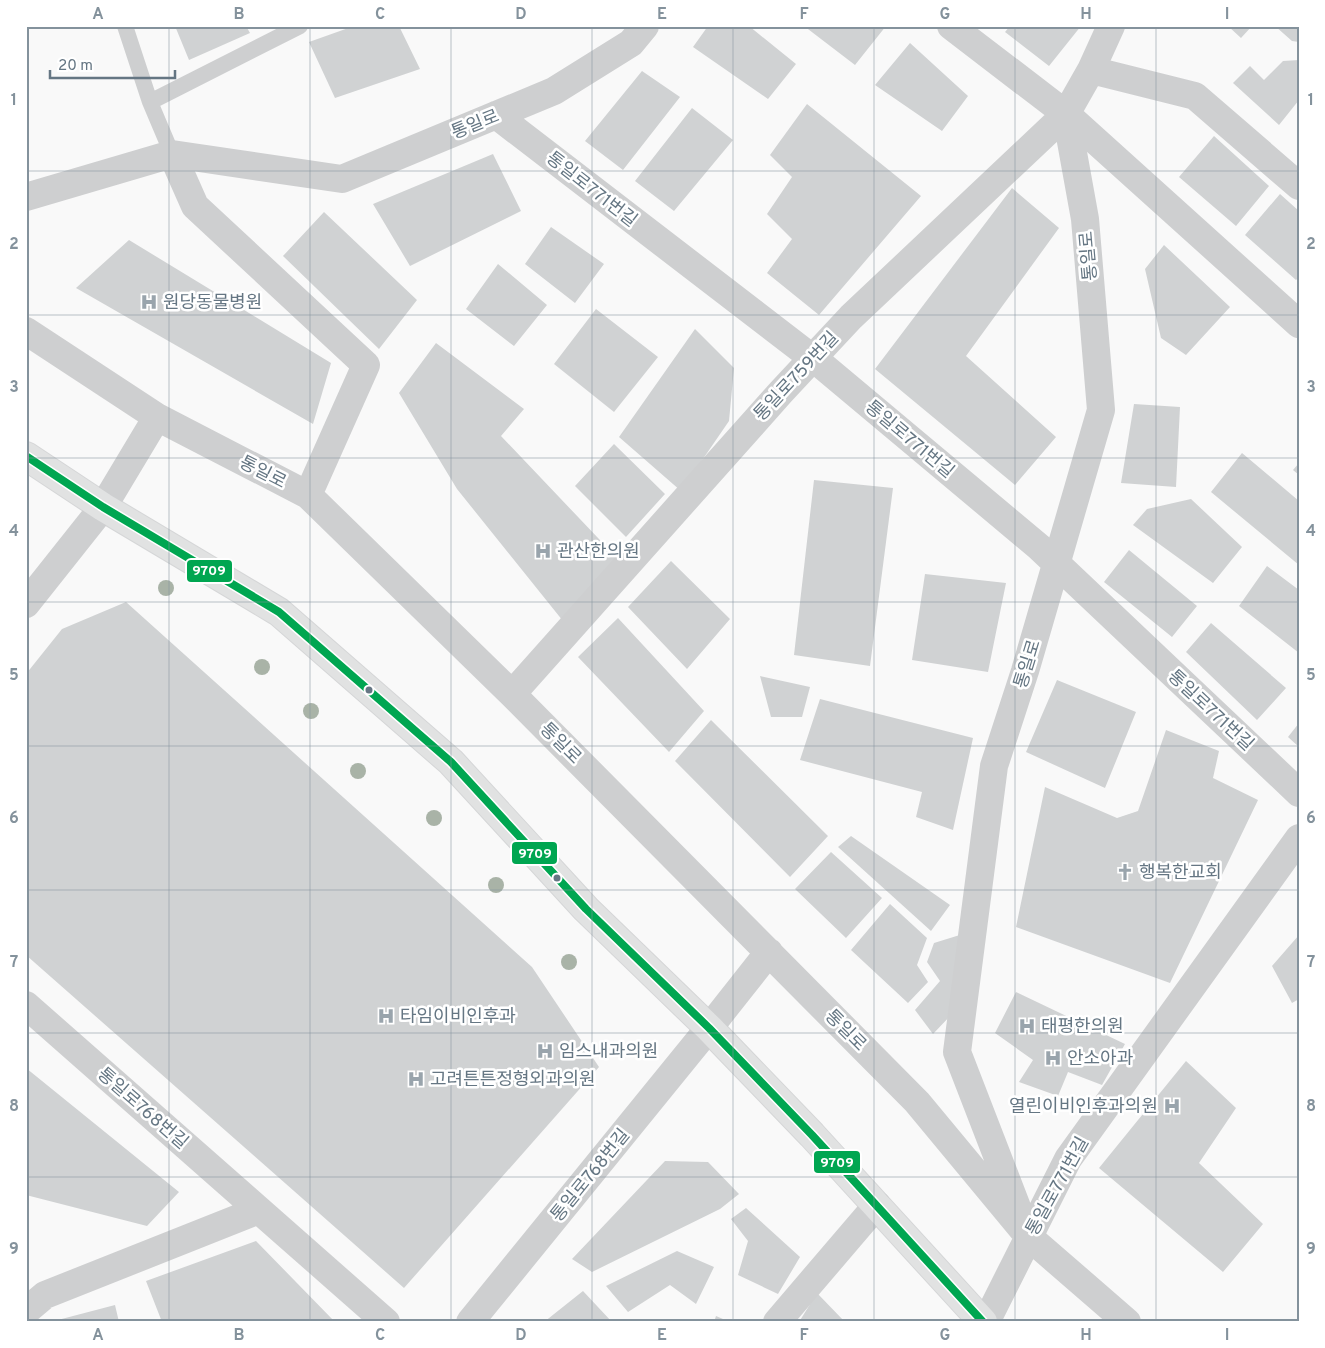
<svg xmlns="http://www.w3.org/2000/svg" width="1325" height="1348" font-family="Overpass,'Noto Sans KR',sans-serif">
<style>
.building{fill:#d0d2d3}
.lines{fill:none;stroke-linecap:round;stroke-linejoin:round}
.primary-casing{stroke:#d5d6d7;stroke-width:30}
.service{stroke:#cecfd0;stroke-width:16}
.minor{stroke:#cecfd0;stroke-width:28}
.tertiary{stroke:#cecfd0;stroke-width:28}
.primary{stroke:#e1e2e2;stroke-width:28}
.bus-1-casing{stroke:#fff;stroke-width:11}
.bus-1{stroke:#00a651;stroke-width:8}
.tree{fill:#a9b3a7}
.grid{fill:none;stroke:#84929c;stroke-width:1;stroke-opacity:0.55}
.bus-dot{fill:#657683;stroke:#fff;stroke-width:2}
.labels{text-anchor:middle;stroke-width:5;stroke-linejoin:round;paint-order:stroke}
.street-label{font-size:18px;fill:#657683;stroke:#fff}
.poi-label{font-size:18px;fill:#657683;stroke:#fff;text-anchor:start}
.line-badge{stroke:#fff;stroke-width:2}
.badge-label{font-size:14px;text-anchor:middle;font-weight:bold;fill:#fff}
.neatline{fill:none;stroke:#84929c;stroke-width:2}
.grid-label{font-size:16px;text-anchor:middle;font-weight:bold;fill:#84929c}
</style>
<rect width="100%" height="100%" fill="#f9f9f9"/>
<path class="building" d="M 175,26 L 246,26 L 250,33 L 189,60 Z
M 354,26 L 399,26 L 420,69 L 335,98 L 309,42 Z
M 708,26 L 749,26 L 796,64 L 768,99 L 693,47 Z
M 804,26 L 886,26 L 855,65 Z
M 1010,26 L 1081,26 L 1049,66 L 1005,32 Z
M 1228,26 L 1252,26 L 1241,38 Z
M 1275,26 L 1299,26 L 1299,42 L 1292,41 Z
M 910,43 L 968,96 L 942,131 L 875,85 Z
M 1299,60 L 1299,100 L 1279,125 L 1233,83 L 1250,66 L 1264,80 L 1283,61 Z
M 642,71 L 680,97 L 623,170 L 585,141 Z
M 807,104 L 921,196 L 819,315 L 767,273 L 792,239 L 767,214 L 792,177 L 770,155 Z
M 692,108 L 733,140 L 674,211 L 635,181 Z
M 1214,136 L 1269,186 L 1236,226 L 1179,177 Z
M 493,154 L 521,211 L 410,266 L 373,204 Z
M 1012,188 L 1059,228 L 966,356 L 1056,437 L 1015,485 L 875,369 Z
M 1280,194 L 1299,211 L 1299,277 L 1296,280 L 1245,235 Z
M 324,212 L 417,300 L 379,349 L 283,256 Z
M 551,227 L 604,264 L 575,303 L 525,264 Z
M 129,240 L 331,363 L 313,424 L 76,288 Z
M 1164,245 L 1230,307 L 1186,355 L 1161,338 L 1145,269 Z
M 498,264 L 547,305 L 514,346 L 466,309 Z
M 596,309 L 658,357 L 614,412 L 554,364 Z
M 695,329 L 734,368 L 729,421 L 681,491 L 619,437 Z
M 436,343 L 524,409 L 501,436 L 618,559 L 563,621 L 457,489 L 399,393 Z
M 1134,404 L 1180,407 L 1176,487 L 1121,483 Z
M 614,444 L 665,494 L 626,537 L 575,486 Z
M 1242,453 L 1299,501 L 1299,565 L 1211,492 Z
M 1299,463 L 1299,475 L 1293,470 Z
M 814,480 L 893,488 L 870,666 L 794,655 Z
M 1191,499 L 1242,547 L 1213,583 L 1133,525 L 1147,509 Z
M 1129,550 L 1197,606 L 1172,637 L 1104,582 Z
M 671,561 L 730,619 L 687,669 L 628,607 Z
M 1267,566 L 1299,590 L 1299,653 L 1239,606 Z
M 925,574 L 1006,583 L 988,672 L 912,660 Z
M 126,602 L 532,967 L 599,1067 L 404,1288 L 26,955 L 26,674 L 62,629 Z
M 618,618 L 704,711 L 669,752 L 578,657 Z
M 1211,623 L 1286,688 L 1257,720 L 1186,652 Z
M 760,676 L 810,687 L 802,717 L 771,717 Z
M 1057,680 L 1136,712 L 1105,788 L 1026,752 Z
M 820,699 L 973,738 L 953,830 L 916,817 L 922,792 L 800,760 Z
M 711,720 L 828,836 L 790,877 L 675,761 Z
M 1299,723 L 1299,747 L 1288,737 Z
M 1166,730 L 1219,751 L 1213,778 L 1258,800 L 1170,983 L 1016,927 L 1045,787 L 1117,818 L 1138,811 Z
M 851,836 L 950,905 L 931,931 L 838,847 Z
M 831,852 L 882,898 L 846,938 L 795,889 Z
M 890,904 L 927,938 L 917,965 L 928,982 L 908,1003 L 851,950 Z
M 963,934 L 952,1014 L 933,1034 L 915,1010 L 940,981 L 927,962 L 934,943 Z
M 1299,935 L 1299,999 L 1292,1003 L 1272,966 Z
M 1016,992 L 1125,1044 L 1102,1085 L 1068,1072 L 1058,1096 L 1019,1082 L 1033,1060 L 995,1033 Z
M 1186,1061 L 1236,1108 L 1199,1163 L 1263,1224 L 1223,1272 L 1099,1168 Z
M 26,1068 L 179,1192 L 147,1226 L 26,1195 Z
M 665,1161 L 708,1162 L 739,1194 L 720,1209 L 592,1272 L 572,1259 Z
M 746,1208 L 800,1257 L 778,1294 L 738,1275 L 748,1241 L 731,1219 Z
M 256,1241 L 335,1322 L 162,1322 L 146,1281 Z
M 677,1251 L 714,1267 L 696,1304 L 670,1285 L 628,1312 L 606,1286 Z
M 583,1291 L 612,1322 L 544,1322 Z
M 817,1293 L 845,1322 L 799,1322 Z
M 115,1305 L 119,1322 L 54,1322 L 54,1321 Z
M 716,1316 L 730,1322 L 714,1322 Z"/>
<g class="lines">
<g class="primary-casing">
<path id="primary" d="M 26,456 L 103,507 L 279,612 L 451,762 L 586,909 L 709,1028 L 812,1135 L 983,1322"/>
</g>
<path class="service" d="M 125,26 L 150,102 L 172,154
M 150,102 L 300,26"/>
<path class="minor" d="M 951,26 L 1066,114 L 1299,324
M 1091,70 L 1195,96 L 1299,186
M 496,115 L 824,367 L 1039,547 L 1299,793
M 172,154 L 195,206 L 366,365 L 308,495
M 26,197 L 172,154 L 342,179 L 554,91 L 631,43 L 645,26
M 26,331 L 157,417 L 308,495 L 512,694 L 917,1102 L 1029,1237 L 1127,1322
M 26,604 L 103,507 L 157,417
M 512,694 L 781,392 L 851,317 L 1066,114 L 1091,70 L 1111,26
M 26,1005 L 386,1322
M 709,1028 L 769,952
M 1020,1215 L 957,1052 L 994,766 L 1025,671 L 1101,410 L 1085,219 L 1066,114
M 26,1311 L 45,1295 L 259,1210
M 777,1322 L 877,1205
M 986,1322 L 1068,1159 L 1299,838"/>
<path class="tertiary" d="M 470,1322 L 709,1028"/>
<use href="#primary" class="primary"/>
<g class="bus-1-casing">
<path id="bus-1" d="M 26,456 L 103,507 L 279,612 L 451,762 L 586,909 L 709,1028 L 812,1135 L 983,1322"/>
</g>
<use href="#bus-1" class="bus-1"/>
</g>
<g class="tree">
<circle cx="166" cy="588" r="8"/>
<circle cx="262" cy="667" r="8"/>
<circle cx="311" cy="711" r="8"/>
<circle cx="358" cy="771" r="8"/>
<circle cx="434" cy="818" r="8"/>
<circle cx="496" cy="885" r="8"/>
<circle cx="569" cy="962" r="8"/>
</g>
<path class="grid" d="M 169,26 L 169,1322M 310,26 L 310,1322M 451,26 L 451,1322M 592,26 L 592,1322M 733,26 L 733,1322M 874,26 L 874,1322M 1015,26 L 1015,1322M 1156,26 L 1156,1322M 26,171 L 1299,171M 26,315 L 1299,315M 26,458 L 1299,458M 26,602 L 1299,602M 26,746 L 1299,746M 26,890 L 1299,890M 26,1033 L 1299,1033M 26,1177 L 1299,1177"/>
<defs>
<g id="hospital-bare" transform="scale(1.35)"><path d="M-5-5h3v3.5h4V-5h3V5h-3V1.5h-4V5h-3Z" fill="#99a4ac" stroke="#fff" stroke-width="2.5" paint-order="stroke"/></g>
<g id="church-bare" transform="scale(1.35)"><path d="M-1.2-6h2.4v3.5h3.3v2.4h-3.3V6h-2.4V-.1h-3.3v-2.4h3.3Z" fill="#99a4ac" stroke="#fff" stroke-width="2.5" paint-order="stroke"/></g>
</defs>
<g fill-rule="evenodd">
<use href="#hospital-bare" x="149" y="302"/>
<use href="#hospital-bare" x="543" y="551"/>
<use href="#church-bare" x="1125" y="872"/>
<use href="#hospital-bare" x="386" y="1016"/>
<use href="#hospital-bare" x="1027" y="1026"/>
<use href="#hospital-bare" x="545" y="1051"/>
<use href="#hospital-bare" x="1053" y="1058"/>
<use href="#hospital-bare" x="416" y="1079"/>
<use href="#hospital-bare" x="1172" y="1106"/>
</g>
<g class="bus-dot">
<circle cx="369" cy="690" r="4.5"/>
<circle cx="557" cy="878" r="4.5"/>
</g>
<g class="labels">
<g class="street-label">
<text transform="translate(475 124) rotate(-22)" y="6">통일로</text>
<text transform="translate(592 189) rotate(38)" y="6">통일로771번길</text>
<text transform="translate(1088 256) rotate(-95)" y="6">통일로</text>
<text transform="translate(796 376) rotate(-47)" y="6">통일로759번길</text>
<text transform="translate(910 439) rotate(40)" y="6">통일로771번길</text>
<text transform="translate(263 472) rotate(27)" y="6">통일로</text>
<text transform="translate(1027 664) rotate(-73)" y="6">통일로</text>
<text transform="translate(1211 710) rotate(43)" y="6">통일로771번길</text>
<text transform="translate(561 743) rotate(45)" y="6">통일로</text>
<text transform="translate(846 1030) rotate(45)" y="6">통일로</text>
<text transform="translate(143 1108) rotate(41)" y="6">통일로768번길</text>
<text transform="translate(590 1175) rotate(-51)" y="6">통일로768번길</text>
<text transform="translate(1057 1186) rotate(-61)" y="6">통일로771번길</text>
</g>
<g class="poi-label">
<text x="163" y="308">원당동물병원</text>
<text x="557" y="557">관산한의원</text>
<text x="1139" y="878">행복한교회</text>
<text x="400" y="1022">타임이비인후과</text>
<text x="1041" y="1032">태평한의원</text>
<text x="559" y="1057">임스내과의원</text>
<text x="1067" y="1064">안소아과</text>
<text x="430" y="1085">고려튼튼정형외과의원</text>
<text x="1158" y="1112" text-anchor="end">열린이비인후과의원</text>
</g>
</g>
<g class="line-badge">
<rect x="186" y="559" width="47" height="24" rx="5" fill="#00a651"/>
<rect x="511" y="841" width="47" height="24" rx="5" fill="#00a651"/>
<rect x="813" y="1150" width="48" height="24" rx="5" fill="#00a651"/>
</g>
<g class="badge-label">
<text x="209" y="575">9709</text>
<text x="535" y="858">9709</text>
<text x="837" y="1167">9709</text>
</g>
<rect width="1325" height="1348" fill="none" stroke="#ffffff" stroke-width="55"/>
<path d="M50 70v8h125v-8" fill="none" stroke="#657683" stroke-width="2.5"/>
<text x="58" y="70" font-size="15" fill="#657683" stroke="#ffffff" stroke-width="4" paint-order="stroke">20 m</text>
<rect x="28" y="28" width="1270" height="1292" class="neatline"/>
<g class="grid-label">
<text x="98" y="19">A</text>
<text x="239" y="19">B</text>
<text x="380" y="19">C</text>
<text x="521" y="19">D</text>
<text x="662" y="19">E</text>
<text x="804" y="19">F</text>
<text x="945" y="19">G</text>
<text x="1086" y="19">H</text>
<text x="1227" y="19">I</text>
<text x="14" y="105">1</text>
<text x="1311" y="105">1</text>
<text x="14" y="249">2</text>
<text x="1311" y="249">2</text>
<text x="14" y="392">3</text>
<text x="1311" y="392">3</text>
<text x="14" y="536">4</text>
<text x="1311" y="536">4</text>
<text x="14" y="680">5</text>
<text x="1311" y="680">5</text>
<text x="14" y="823">6</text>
<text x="1311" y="823">6</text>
<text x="14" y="967">7</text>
<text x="1311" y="967">7</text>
<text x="14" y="1111">8</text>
<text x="1311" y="1111">8</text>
<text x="14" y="1254">9</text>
<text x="1311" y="1254">9</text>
<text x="98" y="1340">A</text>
<text x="239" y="1340">B</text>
<text x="380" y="1340">C</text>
<text x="521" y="1340">D</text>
<text x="662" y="1340">E</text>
<text x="804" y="1340">F</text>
<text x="945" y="1340">G</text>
<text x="1086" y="1340">H</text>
<text x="1227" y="1340">I</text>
</g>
</svg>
